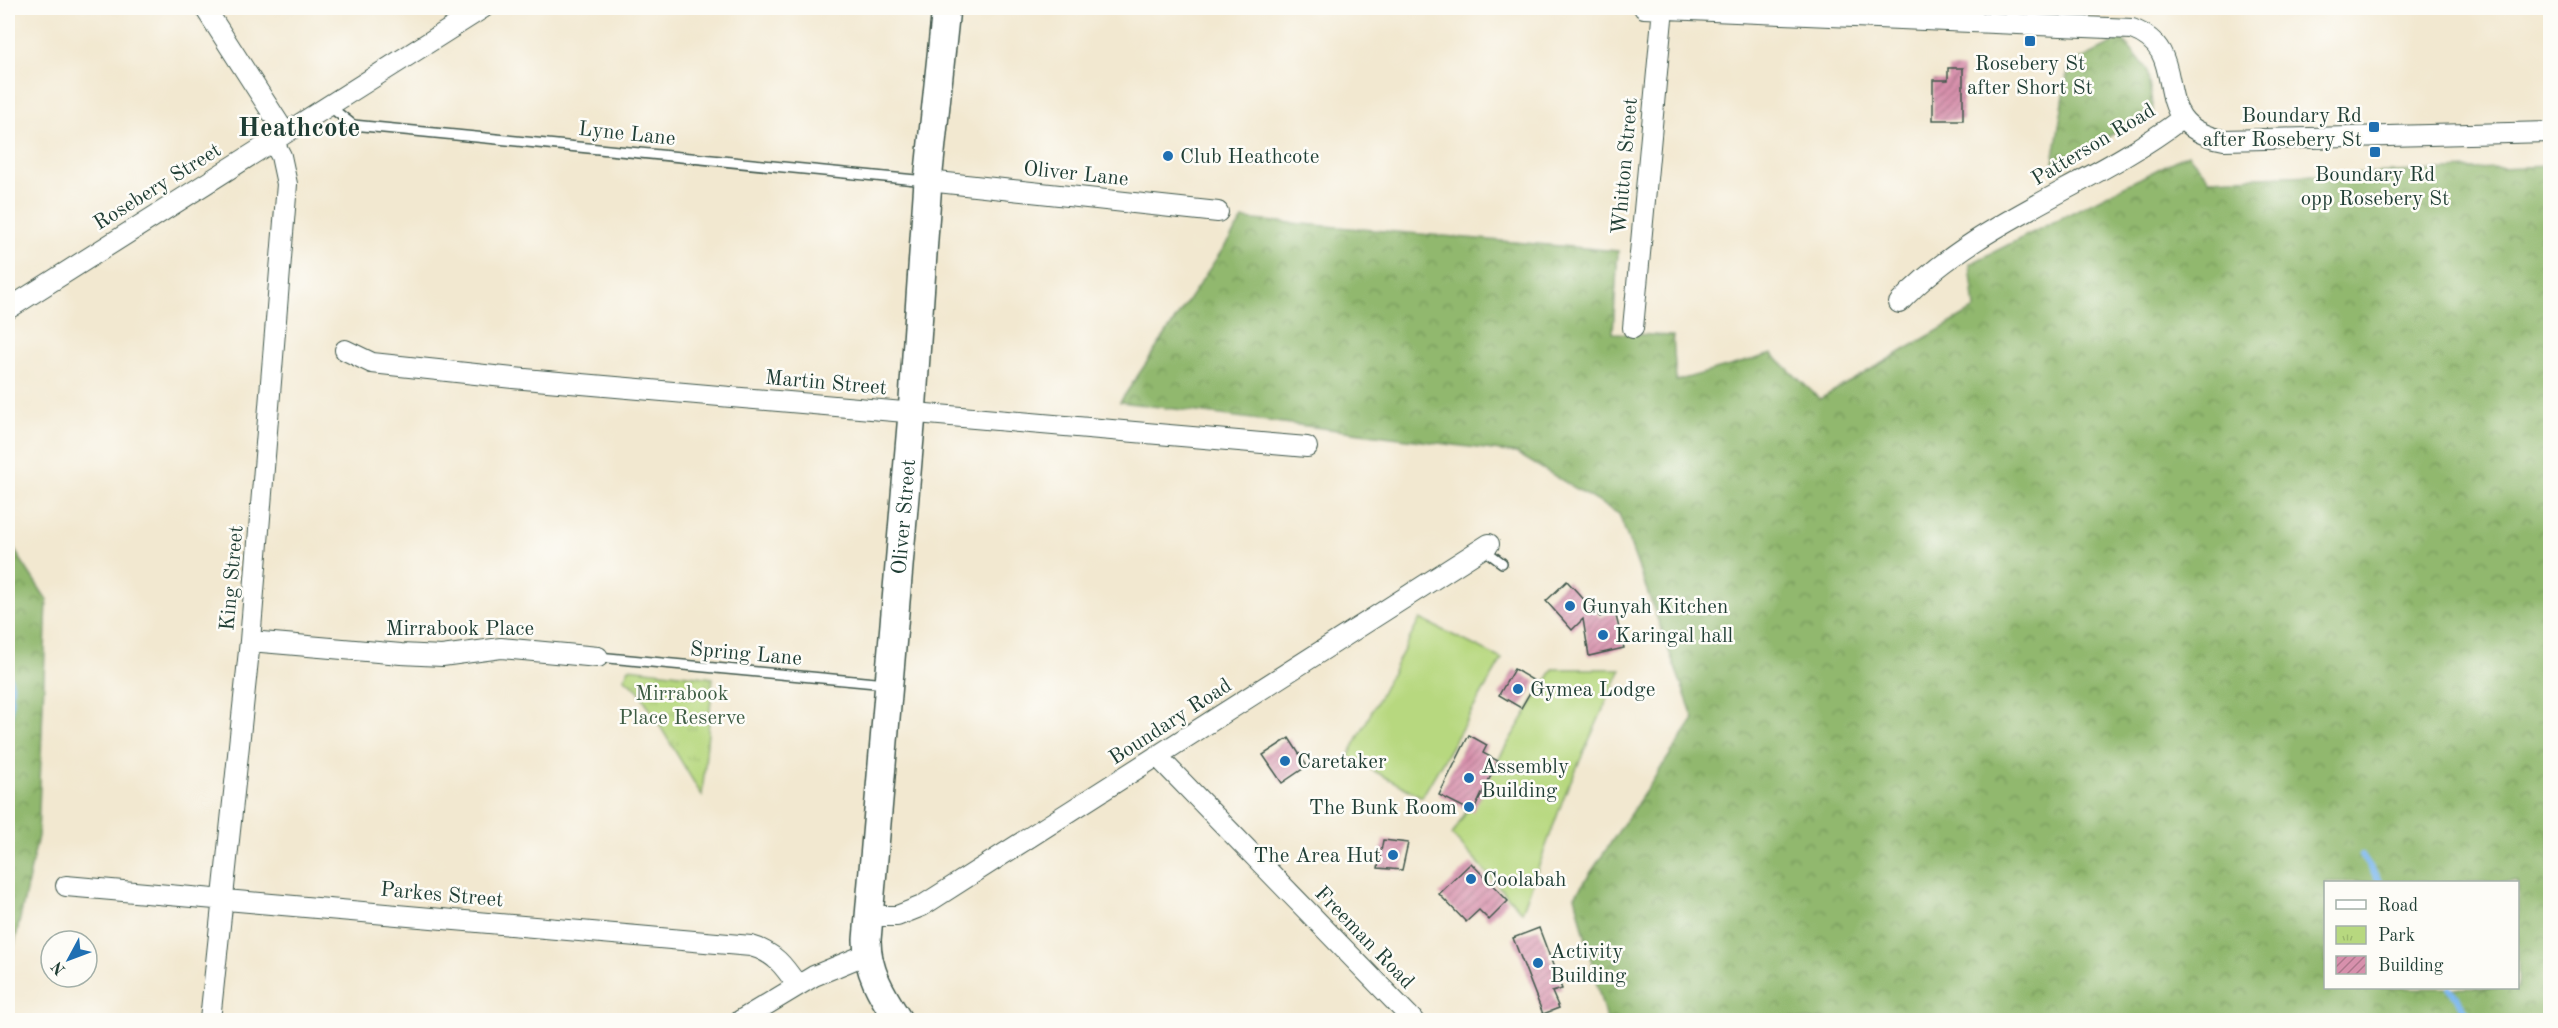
<svg xmlns="http://www.w3.org/2000/svg" width="2558" height="1028" font-family="'Old Standard TT',serif">
<style>
.grass{fill:#b7d87f;stroke:#6b8a5a;stroke-width:1.5}
.forest{fill:url(#forest-crowns);stroke:#587a51;stroke-width:1.5;fill-rule:evenodd}
.park{fill:url(#park-tufts);stroke:#6b8a5a;stroke-width:1.5}
.lines{fill:none;stroke-linecap:round;stroke-linejoin:round}
.stream{stroke:#7cb7ee;stroke-width:6}
.building{fill:url(#building-hatch)}
.lane-casing{stroke:#3f574b;stroke-width:12}
.street-casing{stroke:#3f574b;stroke-width:22}
.secondary-casing{stroke:#3f574b;stroke-width:30}
.lane{stroke:#fff;stroke-width:9}
.street{stroke:#fff;stroke-width:20}
.secondary{stroke:#fff;stroke-width:27}
.poi-dot{fill:#1f6fb2;stroke:#fdfcf7;stroke-width:2}
.labels{text-anchor:middle;stroke-width:5;stroke-linejoin:round;paint-order:stroke}
.poi-label{font-size:21px;fill:#1f3d34;stroke:#fdfcf7;text-anchor:start}
.street-label{font-size:21px;fill:#1f3d34;stroke:#fdfcf7}
.park-label{font-size:21px;fill:#3d5c43;stroke:#fdfcf7}
.district-label{font-size:27px;font-weight:bold;fill:#1f3d34;stroke:#fdfcf7}
</style>
<defs>
<pattern id="forest-crowns" width="20" height="18" patternUnits="userSpaceOnUse" patternTransform="scale(1.5)"><rect width="20" height="18" fill="#91b86e"/><path d="M2 6a3 3 0 1 1 6 0M12 15a3 3 0 1 1 6 0" fill="none" stroke="#76975b"/></pattern>
<pattern id="park-tufts" width="24" height="20" patternUnits="userSpaceOnUse" patternTransform="scale(1.5)"><rect width="24" height="20" fill="#b7d87f"/><path d="M3 7l-1-3M5 7V3M7 7l1-3M15 17l-1-3M17 17v-4M19 17l1-3" fill="none" stroke="#9dba6e"/></pattern>
<pattern id="building-hatch" width="6" height="6" patternUnits="userSpaceOnUse" patternTransform="scale(1.5)"><rect width="6" height="6" fill="#d790ac"/><path d="M-1 1l2-2M0 6l6-6M5 7l2-2" fill="none" stroke="#ae778d"/></pattern>
</defs>
<rect width="100%" height="100%" fill="#fdfcf7"/>
<filter id="ink" filterUnits="userSpaceOnUse"><feTurbulence type="fractalNoise" baseFrequency=".0167" numOctaves="2"/><feDisplacementMap in="SourceGraphic" scale="12" xChannelSelector="R" yChannelSelector="G"/><feConvolveMatrix kernelMatrix="1 2 1 2 8 2 1 2 1" color-interpolation-filters="sRGB"/></filter>
<filter id="wash" filterUnits="userSpaceOnUse"><feTurbulence type="fractalNoise" baseFrequency=".008" numOctaves="4" result="noise"/><feDisplacementMap in="SourceGraphic" scale="24" xChannelSelector="R" yChannelSelector="G"/><feGaussianBlur stdDeviation="1.35" result="paint"/><feColorMatrix in="noise" values="0 0 0 0 0 0 0 0 0 0 0 0 0 0 0 0 0 1.4 0 .05"/><feComposite in="paint" operator="in"/></filter>
<g filter="url(#wash)">
<rect width="100%" height="100%" fill="#f2e8d0"/>
<path class="grass" d="M 1420,619 L 1502,659 L 1422,797 L 1348,757 Z
M 1553,669 L 1621,669 L 1565,794 L 1522,912 L 1452,835 Z"/>
<path class="forest" d="M 2122,39 L 2147,69 L 2153,111 L 2052,169 L 2069,65 Z
M 2188,154 L 2209,179 L 2550,166 L 2550,1020 L 1606,1020 L 1575,896 L 1694,719 L 1619,514 L 1516,453 L 1120,402 L 1243,219 L 1618,251 L 1613,333 L 1673,336 L 1676,381 L 1772,354 L 1820,399 L 1975,309 L 1970,264 ZM 2326,882 L 2518,882 L 2518,988 L 2326,988 Z
M 8,540 L 47,600 L 38,836 L 8,974 Z"/>
<path class="park" d="M 629,668 L 713,678 L 702,796 L 639,691 L 624,678 Z"/>
<g class="lines">
<path class="stream" d="M 8,674 L 11,685 L 8,759
M 2362,855 L 2380,882
M 2450,988 L 2472,1020"/>
</g>
<g id="blocks">
<path class="building" d="M 1948,68 L 1963,68 L 1963,120 L 1933,120 L 1933,80 L 1948,80 Z
M 1567,581 L 1600,617 L 1615,612 L 1624,648 L 1589,656 L 1583,619 L 1572,630 L 1546,601 Z
M 1514,669 L 1536,682 L 1521,708 L 1499,695 Z
M 1469,735 L 1487,745 L 1483,753 L 1498,761 L 1473,812 L 1439,795 Z
M 1289,738 L 1307,766 L 1282,783 L 1263,755 Z
M 1383,840 L 1408,843 L 1402,870 L 1378,868 Z
M 1471,863 L 1508,901 L 1489,920 L 1479,910 L 1466,922 L 1439,894 Z
M 1539,928 L 1562,989 L 1552,992 L 1559,1008 L 1543,1014 L 1513,938 Z"/>
</g>
</g>
<g filter="url(#ink)">
<use href="#blocks" fill-opacity="0" stroke="#3f574b" stroke-width="1.5"/>
<g class="lines">
<g class="lane-casing">
<path id="lane" d="M 329,106 L 353,125 L 926,181
M 1482,548 L 1502,563
M 598,657 L 886,684"/>
</g>
<g class="street-casing">
<path id="street" d="M 205,8 L 285,133
M 1644,8 L 2132,29 C 2197,53 2140,124 2224,140 L 2550,132
M 928,181 L 1218,212
M 1899,303 C 1977,220 2092,187 2181,119
M 8,309 L 483,8
M 1633,328 L 1663,8
M 345,350 L 372,363 L 513,378 L 1307,447
M 250,641 L 401,654 L 442,656 L 501,648 L 598,657
M 1158,757 L 1413,1020
M 66,886 L 751,946 C 774,952 784,966 797,985
M 868,916 L 897,916 L 922,906 L 1489,544
M 210,1020 L 250,641 L 287,184 L 281,156 L 273,141
M 741,1020 L 814,976 L 867,954"/>
</g>
<g class="secondary-casing">
<g id="secondary">
<path id="s1" d="M 898,1020 C 882,995 867,971 867,940 L 912,414 L 928,181 L 946,8"/>
</g>
</g>
<use href="#lane" class="lane"/>
<use href="#street" class="street"/>
<use href="#secondary" class="secondary"/>
</g>
</g>
<g class="poi-dot">
<rect x="2024" y="35" width="12" height="12" rx="3"/>
<rect x="2368" y="121" width="12" height="12" rx="3"/>
<rect x="2369" y="146" width="12" height="12" rx="3"/>
<circle cx="1168" cy="156" r="6"/>
<circle cx="1570" cy="606" r="6"/>
<circle cx="1603" cy="635" r="6"/>
<circle cx="1518" cy="689" r="6"/>
<circle cx="1285" cy="761" r="6"/>
<circle cx="1469" cy="778" r="6"/>
<circle cx="1469" cy="807" r="6"/>
<circle cx="1393" cy="855" r="6"/>
<circle cx="1471" cy="879" r="6"/>
<circle cx="1538" cy="963" r="6"/>
</g>
<g class="labels">
<g class="poi-label">
<text x="2030" y="70" text-anchor="middle">Rosebery St<tspan x="2030" dy="24">after Short St</tspan></text>
<text x="2362" y="122" text-anchor="end">Boundary Rd<tspan x="2362" dy="24">after Rosebery St</tspan></text>
<text x="1180" y="163">Club Heathcote</text>
<text x="2375" y="181" text-anchor="middle">Boundary Rd<tspan x="2375" dy="24">opp Rosebery St</tspan></text>
<text x="1582" y="613">Gunyah Kitchen</text>
<text x="1615" y="642">Karingal hall</text>
<text x="1530" y="696">Gymea Lodge</text>
<text x="1297" y="768">Caretaker</text>
<text x="1481" y="773">Assembly<tspan x="1481" dy="24">Building</tspan></text>
<text x="1457" y="814" text-anchor="end">The Bunk Room</text>
<text x="1381" y="862" text-anchor="end">The Area Hut</text>
<text x="1483" y="886">Coolabah</text>
<text x="1550" y="958">Activity<tspan x="1550" dy="24">Building</tspan></text>
</g>
<g class="street-label">
<text transform="translate(627 133) rotate(6)" y="7">Lyne Lane</text>
<text transform="translate(2093 144) rotate(-31)" y="7">Patterson Road</text>
<text transform="translate(1624 166) rotate(-85)" y="7">Whitton Street</text>
<text transform="translate(1076 173) rotate(6)" y="7">Oliver Lane</text>
<text transform="translate(157 186) rotate(-32)" y="7">Rosebery Street</text>
<text transform="translate(826 382) rotate(5)" y="7">Martin Street</text>
<text dy="7" stroke="none"><textPath href="#s1" startOffset="512">Oliver Street</textPath></text>
<text transform="translate(231 578) rotate(-85)" y="7">King Street</text>
<text x="460" y="635">Mirrabook Place</text>
<text transform="translate(746 653) rotate(5)" y="7">Spring Lane</text>
<text transform="translate(1170 721) rotate(-33)" y="7">Boundary Road</text>
<text transform="translate(442 894) rotate(5)" y="7">Parkes Street</text>
<text transform="translate(1365 937) rotate(46)" y="7">Freeman Road</text>
</g>
<g class="park-label">
<text x="682" y="700">Mirrabook<tspan x="682" dy="24">Place Reserve</tspan></text>
</g>
<g class="district-label">
<text x="299" y="136">Heathcote</text>
</g>
</g>
<rect width="2558" height="1028" fill="none" stroke="#fdfcf7" stroke-width="30"/>
<rect x="2324" y="881" width="195" height="108" fill="#fdfcf7" stroke="#a4b0a9" stroke-width="1.5"/>
<rect x="2336" y="900" width="30" height="9" fill="#ffffff" stroke="#a4b0a9" stroke-width="1.5"/>
<text x="2378" y="911" font-size="18" fill="#1f3d34">Road</text>
<rect x="2336" y="926" width="30" height="18" fill="url(#park-tufts)" stroke="#a4b0a9" stroke-width="1.5"/>
<text x="2378" y="941" font-size="18" fill="#1f3d34">Park</text>
<rect x="2336" y="956" width="30" height="18" fill="url(#building-hatch)" stroke="#a4b0a9" stroke-width="1.5"/>
<text x="2378" y="971" font-size="18" fill="#1f3d34">Building</text>
<g transform="translate(69 959) rotate(229)"><circle r="28" fill="#fdfcf7" stroke="#a4b0a9" stroke-width="1.5"/>
<path d="M0-4.5L10 22L0 15L-10 22Z" fill="#1f6fb2"/>
<text y="-9" font-size="16" font-weight="bold" text-anchor="middle" fill="#1f3d34">N</text>
</g>
</svg>
